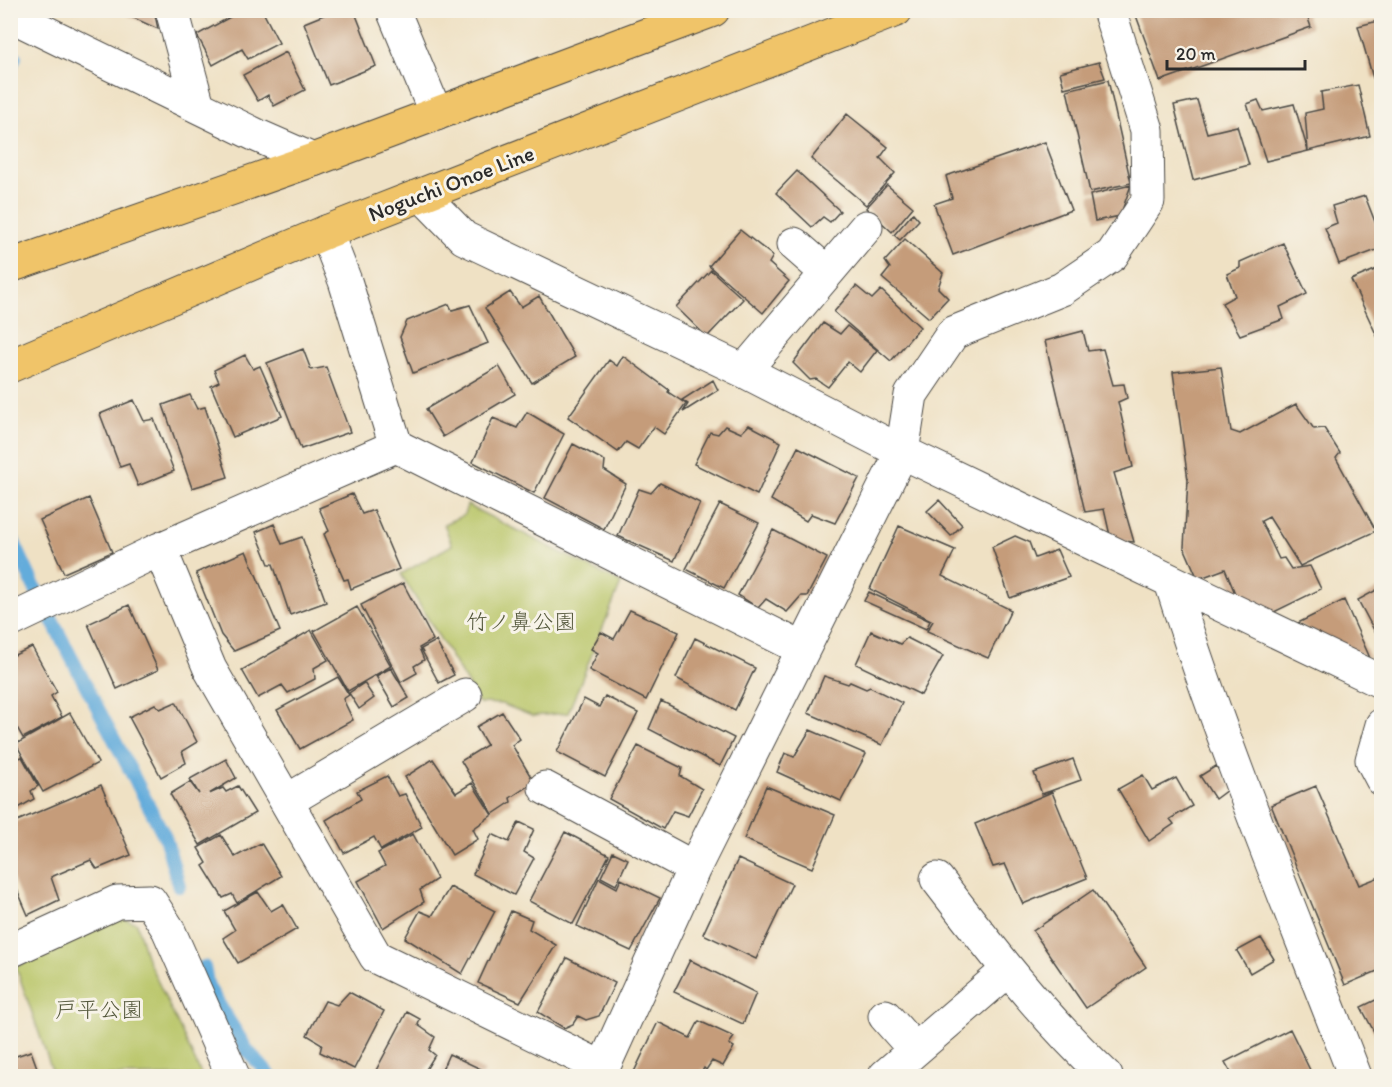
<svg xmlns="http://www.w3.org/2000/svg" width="1392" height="1087" font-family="Itim,'Klee One',sans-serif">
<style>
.green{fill:#b8c566;stroke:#727848;stroke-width:1.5}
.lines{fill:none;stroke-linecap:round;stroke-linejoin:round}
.stream{stroke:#63acdb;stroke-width:14}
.building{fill:#c59c7a}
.minor-casing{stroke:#484642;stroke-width:35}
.major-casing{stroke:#484642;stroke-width:35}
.minor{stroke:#fff;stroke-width:33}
.major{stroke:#f0c469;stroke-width:33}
.labels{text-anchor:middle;stroke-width:6;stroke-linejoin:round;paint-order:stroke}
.street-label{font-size:22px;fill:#2b2b2b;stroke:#f7f3e8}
.park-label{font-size:22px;fill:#55593d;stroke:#f7f3e8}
</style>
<rect width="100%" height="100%" fill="#f7f3e8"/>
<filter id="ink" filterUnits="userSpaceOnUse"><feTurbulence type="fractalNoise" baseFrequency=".0167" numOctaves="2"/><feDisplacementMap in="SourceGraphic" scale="12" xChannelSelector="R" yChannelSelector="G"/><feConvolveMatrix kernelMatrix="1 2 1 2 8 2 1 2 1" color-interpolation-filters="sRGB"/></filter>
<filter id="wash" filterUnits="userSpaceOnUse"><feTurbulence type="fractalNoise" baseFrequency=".008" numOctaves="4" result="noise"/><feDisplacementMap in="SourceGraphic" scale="24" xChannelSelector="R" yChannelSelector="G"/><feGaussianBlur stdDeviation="1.35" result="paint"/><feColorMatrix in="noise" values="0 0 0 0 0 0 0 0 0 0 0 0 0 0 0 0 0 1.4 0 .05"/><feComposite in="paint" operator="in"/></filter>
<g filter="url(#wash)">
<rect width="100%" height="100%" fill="#efe1c4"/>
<path class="green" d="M 467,505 L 621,583 L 568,713 L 532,716 L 502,704 L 479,703 L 401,574 L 452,545 L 444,524 L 464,515 Z
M 115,916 L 137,923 L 146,956 L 202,1076 L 54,1076 L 16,967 Z"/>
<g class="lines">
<path class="stream" d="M 10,67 L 15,57
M 10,534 L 34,586 L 165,837 L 179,886
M 204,967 L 208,987 L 247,1050 L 270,1076"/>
</g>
<g id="blocks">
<path class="building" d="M 116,10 L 154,10 L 158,29 Z
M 243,10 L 262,10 L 279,43 L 248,59 L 242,49 L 213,65 L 197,35 Z
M 336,10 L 354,10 L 376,66 L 329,85 L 304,23 Z
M 1134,10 L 1305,10 L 1311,27 L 1160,81 Z
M 1382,20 L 1382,76 L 1373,78 L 1358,26 Z
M 286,52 L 305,90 L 274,106 L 268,95 L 258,101 L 243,75 Z
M 1099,62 L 1105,78 L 1064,88 L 1060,72 Z
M 1108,80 L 1131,183 L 1090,192 L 1067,90 Z
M 1358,85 L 1370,136 L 1308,151 L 1266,161 L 1247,104 L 1258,100 L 1263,111 L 1294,104 L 1308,151 L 1305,113 L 1323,109 L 1321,92 Z
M 1197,100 L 1207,133 L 1237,126 L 1249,165 L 1193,180 L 1174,105 Z
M 847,114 L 888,147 L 880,158 L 895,173 L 866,205 L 811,159 Z
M 1045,142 L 1071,210 L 953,255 L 934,204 L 952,198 L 946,176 Z
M 797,171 L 840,211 L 830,222 L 823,217 L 812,227 L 776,193 Z
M 887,185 L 913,207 L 892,232 L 866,208 Z
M 1131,185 L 1120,216 L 1095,221 L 1090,195 Z
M 1365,196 L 1382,240 L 1382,248 L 1339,264 L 1325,228 L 1337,223 L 1332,206 Z
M 913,213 L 919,220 L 900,240 L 894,235 Z
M 740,230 L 773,256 L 769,263 L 789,281 L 763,313 L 709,266 Z
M 905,239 L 943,273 L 938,288 L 948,298 L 929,318 L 882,278 L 890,268 L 885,261 Z
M 1283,243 L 1307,294 L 1280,307 L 1284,319 L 1240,335 L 1222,303 L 1235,296 L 1227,274 L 1240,268 L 1240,262 Z
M 1382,267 L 1382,347 L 1351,280 Z
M 711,270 L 743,299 L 707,337 L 676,307 Z
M 856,286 L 872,299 L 881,290 L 920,327 L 891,361 L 834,312 Z
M 510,292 L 521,307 L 539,296 L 575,357 L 532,383 L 485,308 Z
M 449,304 L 452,310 L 470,305 L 488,343 L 413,373 L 400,337 L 407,321 Z
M 823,323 L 840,334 L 847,326 L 877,350 L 860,372 L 848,362 L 828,387 L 816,379 L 810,380 L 793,363 Z
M 1083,331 L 1088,351 L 1103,349 L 1113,385 L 1124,384 L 1127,398 L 1118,402 L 1133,467 L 1114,473 L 1134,542 L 1111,540 L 1104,509 L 1085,512 L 1045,341 Z
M 303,349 L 311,370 L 326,367 L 350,432 L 301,449 L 267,363 Z
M 245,355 L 253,369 L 260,366 L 282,416 L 233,437 L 211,386 L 219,382 L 214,370 Z
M 623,356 L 669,390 L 668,392 L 686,404 L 664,434 L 654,427 L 638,449 L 626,442 L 618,452 L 568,417 L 609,360 L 617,366 Z
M 499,366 L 515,394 L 443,437 L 426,409 Z
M 1221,367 L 1231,431 L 1240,434 L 1296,404 L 1314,429 L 1324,428 L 1340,453 L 1336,458 L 1376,531 L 1300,566 L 1269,517 L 1261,521 L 1279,559 L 1284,558 L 1291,569 L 1310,566 L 1321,589 L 1266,616 L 1239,603 L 1225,569 L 1198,579 L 1184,547 L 1188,480 L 1173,372 Z
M 713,380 L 718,390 L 683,412 L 688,404 L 682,400 Z
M 190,395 L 197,409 L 205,407 L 228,477 L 192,488 L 163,405 Z
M 134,400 L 144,421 L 154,419 L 174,471 L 138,486 L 129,464 L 120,467 L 100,414 Z
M 527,412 L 564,434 L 534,493 L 473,462 L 493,418 L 517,428 Z
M 749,425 L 781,442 L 757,495 L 694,464 L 710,432 L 718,434 L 725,426 L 741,433 Z
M 573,444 L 605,461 L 604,470 L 626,484 L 604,529 L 545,498 Z
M 798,447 L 859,478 L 835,523 L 811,514 L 806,521 L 771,500 Z
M 660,483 L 700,503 L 674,561 L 618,536 L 639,489 L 651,493 Z
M 352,494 L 362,514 L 374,510 L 399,569 L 351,589 L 348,579 L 344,580 L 324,534 L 329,531 L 319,508 Z
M 89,498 L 112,552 L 64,573 L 40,520 Z
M 939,500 L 962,525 L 951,536 L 927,511 Z
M 720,504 L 759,523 L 724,588 L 686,569 Z
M 274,524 L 282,544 L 302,537 L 326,602 L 290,615 L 273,564 L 269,564 L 256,532 Z
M 899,526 L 955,550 L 942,576 L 1011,610 L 988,658 L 927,631 L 933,621 L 870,589 Z
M 773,530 L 827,558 L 807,596 L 801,596 L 787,612 L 766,599 L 758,608 L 738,595 Z
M 1015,536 L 1029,542 L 1035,558 L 1057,550 L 1069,577 L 1010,598 L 992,547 Z
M 246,551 L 280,631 L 234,651 L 221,635 L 196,573 Z
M 403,583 L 433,640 L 419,648 L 424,660 L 414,666 L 417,673 L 401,682 L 361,605 Z
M 1382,587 L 1382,645 L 1358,600 Z
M 869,592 L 930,621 L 926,629 L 864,601 Z
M 1344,600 L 1370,658 L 1296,624 Z
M 129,605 L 158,670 L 117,689 L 88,624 Z
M 357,607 L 391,666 L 348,691 L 314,631 Z
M 630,610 L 679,632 L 646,700 L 589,670 L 598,653 L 591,649 L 601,632 L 614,639 Z
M 311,630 L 328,660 L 314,668 L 315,679 L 288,693 L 282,685 L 258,698 L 242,670 Z
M 871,631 L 900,644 L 907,638 L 943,656 L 921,695 L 856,664 Z
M 695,638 L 755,668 L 735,710 L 676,678 Z
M 436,641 L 454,675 L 439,683 L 421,649 Z
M 32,647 L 57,692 L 51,696 L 62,717 L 23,738 L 10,715 L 10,657 Z
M 391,668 L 409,698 L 394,707 L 376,676 Z
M 824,676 L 848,684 L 850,682 L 866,689 L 870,687 L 902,703 L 882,745 L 808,713 Z
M 338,677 L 349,695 L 343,699 L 353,720 L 300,749 L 277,710 Z
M 364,683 L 374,698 L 359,709 L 349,693 Z
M 605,696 L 638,713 L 605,777 L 557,752 L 584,699 L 599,707 Z
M 661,701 L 734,738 L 720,766 L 649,729 Z
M 176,702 L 197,742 L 182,751 L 186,763 L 161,777 L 129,717 L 155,704 L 160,709 Z
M 502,712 L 520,739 L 512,745 L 534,782 L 510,798 L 511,802 L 493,814 L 461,761 L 487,745 L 476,727 Z
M 70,713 L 98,763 L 43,792 L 16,744 Z
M 810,730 L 866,754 L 841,801 L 777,772 L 785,753 L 794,757 Z
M 638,746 L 682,768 L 680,776 L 702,789 L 688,816 L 673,811 L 663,829 L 609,799 Z
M 22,757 L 38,786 L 31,791 L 34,799 L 10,813 L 10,761 Z
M 226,759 L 236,778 L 209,794 L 223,788 L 226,792 L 238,786 L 255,813 L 200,845 L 170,794 L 190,782 L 199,794 L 190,779 Z
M 433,759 L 456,793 L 472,783 L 492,815 L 473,829 L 478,839 L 452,855 L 405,777 Z
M 1073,759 L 1081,780 L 1042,794 L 1034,773 Z
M 1216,766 L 1231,787 L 1215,799 L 1200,776 Z
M 1143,775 L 1152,790 L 1176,778 L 1192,806 L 1170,819 L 1174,824 L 1149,841 L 1118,789 Z
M 387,776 L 398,796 L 405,794 L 422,827 L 381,850 L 374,837 L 344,853 L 326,820 L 361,799 L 357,791 Z
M 101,785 L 131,855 L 97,869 L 91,860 L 51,877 L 59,900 L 28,915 L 10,873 L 10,824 Z
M 766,786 L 835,815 L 812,868 L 744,839 Z
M 1316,786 L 1359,885 L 1382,876 L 1382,969 L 1345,985 L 1271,805 Z
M 1052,792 L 1087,878 L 1023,904 L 1005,864 L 993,867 L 975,824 Z
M 519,822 L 534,829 L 524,852 L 534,858 L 514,895 L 473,874 L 492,834 L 509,842 Z
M 565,832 L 609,855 L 573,924 L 529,901 Z
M 413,834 L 437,879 L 420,890 L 424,902 L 383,928 L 358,881 L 385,866 L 378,853 Z
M 221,835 L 235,857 L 261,843 L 281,876 L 237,903 L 232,894 L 223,898 L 203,866 L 207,863 L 198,848 Z
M 613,852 L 628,859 L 616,885 L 601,877 Z
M 738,859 L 792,884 L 756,959 L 703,934 Z
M 599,878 L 617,888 L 621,879 L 660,898 L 631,951 L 577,926 Z
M 450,887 L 495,911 L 462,974 L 405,938 L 420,911 L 432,916 Z
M 1093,890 L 1146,967 L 1086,1008 L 1033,931 Z
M 258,892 L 271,911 L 283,904 L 297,929 L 238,963 L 223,938 L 235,930 L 224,911 Z
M 511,911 L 532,920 L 529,929 L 556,945 L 520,1002 L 478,983 Z
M 1261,938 L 1274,959 L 1250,973 L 1237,951 Z
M 567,958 L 615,983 L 599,1016 L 586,1020 L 578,1016 L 573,1024 L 564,1028 L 538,1012 Z
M 690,960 L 756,993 L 743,1024 L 674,992 Z
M 349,992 L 384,1011 L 354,1069 L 320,1052 L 322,1044 L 307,1035 L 325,1001 L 337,1005 Z
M 1382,997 L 1382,1047 L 1361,1007 Z
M 407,1012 L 420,1019 L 418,1025 L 435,1037 L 429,1050 L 435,1055 L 422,1076 L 373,1076 Z
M 699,1021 L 734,1037 L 729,1044 L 734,1047 L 723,1066 L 712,1061 L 706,1070 L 704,1068 L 699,1076 L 688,1072 L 686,1076 L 669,1075 L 668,1076 L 643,1076 L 634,1072 L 658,1022 L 690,1038 Z
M 1290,1029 L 1310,1070 L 1296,1076 L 1233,1076 L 1225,1062 Z
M 31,1051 L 40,1076 L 10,1076 L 10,1058 Z
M 449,1054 L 485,1071 L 482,1076 L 439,1076 Z"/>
</g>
</g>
<g filter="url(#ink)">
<use href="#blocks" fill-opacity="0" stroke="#484642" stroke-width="1.5"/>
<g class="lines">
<g class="minor-casing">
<path id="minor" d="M 172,10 L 198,106
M 393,10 L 436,114
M 10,15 L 256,135 L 313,160
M 422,195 L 464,238 L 744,371 L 902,452 L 1382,682
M 326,232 L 345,281 L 396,446
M 794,244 L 827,273
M 744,371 L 866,227
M 160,549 L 210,669 L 376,957 L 603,1068
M 1171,582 C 1224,750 1292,912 1355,1076
M 10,621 L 160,549 L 396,446 L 803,649
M 1382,725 L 1372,760 L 1382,779
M 545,788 L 694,868
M 287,801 L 465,695
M 937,879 C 990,948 1043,1017 1106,1076
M 10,951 L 117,902 L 150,901 L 168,929 L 233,1076
M 885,1016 L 915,1050
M 605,1076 L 603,1068 L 694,868 L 902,452 L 911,395 L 953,333 L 1062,289 L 1112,255 L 1148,201 L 1147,130 L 1109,10
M 885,1076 L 1008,970"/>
</g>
<g class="major-casing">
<path id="major" d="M 10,266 L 313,160 L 713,10
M 10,366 L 326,232 L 896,10"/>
</g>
<use href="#minor" class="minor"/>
<use href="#major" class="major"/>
</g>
</g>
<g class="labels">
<g class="street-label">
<text transform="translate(451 183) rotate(-21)" y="8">Noguchi Onoe Line</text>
</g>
<g class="park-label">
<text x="521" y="629">竹ノ鼻公園</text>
<text x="99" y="1017">戸平公園</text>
</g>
</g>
<rect width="1392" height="1087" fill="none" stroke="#f7f3e8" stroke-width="36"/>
<path d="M1167 60v9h138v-9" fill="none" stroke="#2b2b2b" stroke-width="3"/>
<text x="1176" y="60" font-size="18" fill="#2b2b2b" stroke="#f7f3e8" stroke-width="4.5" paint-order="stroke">20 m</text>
</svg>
